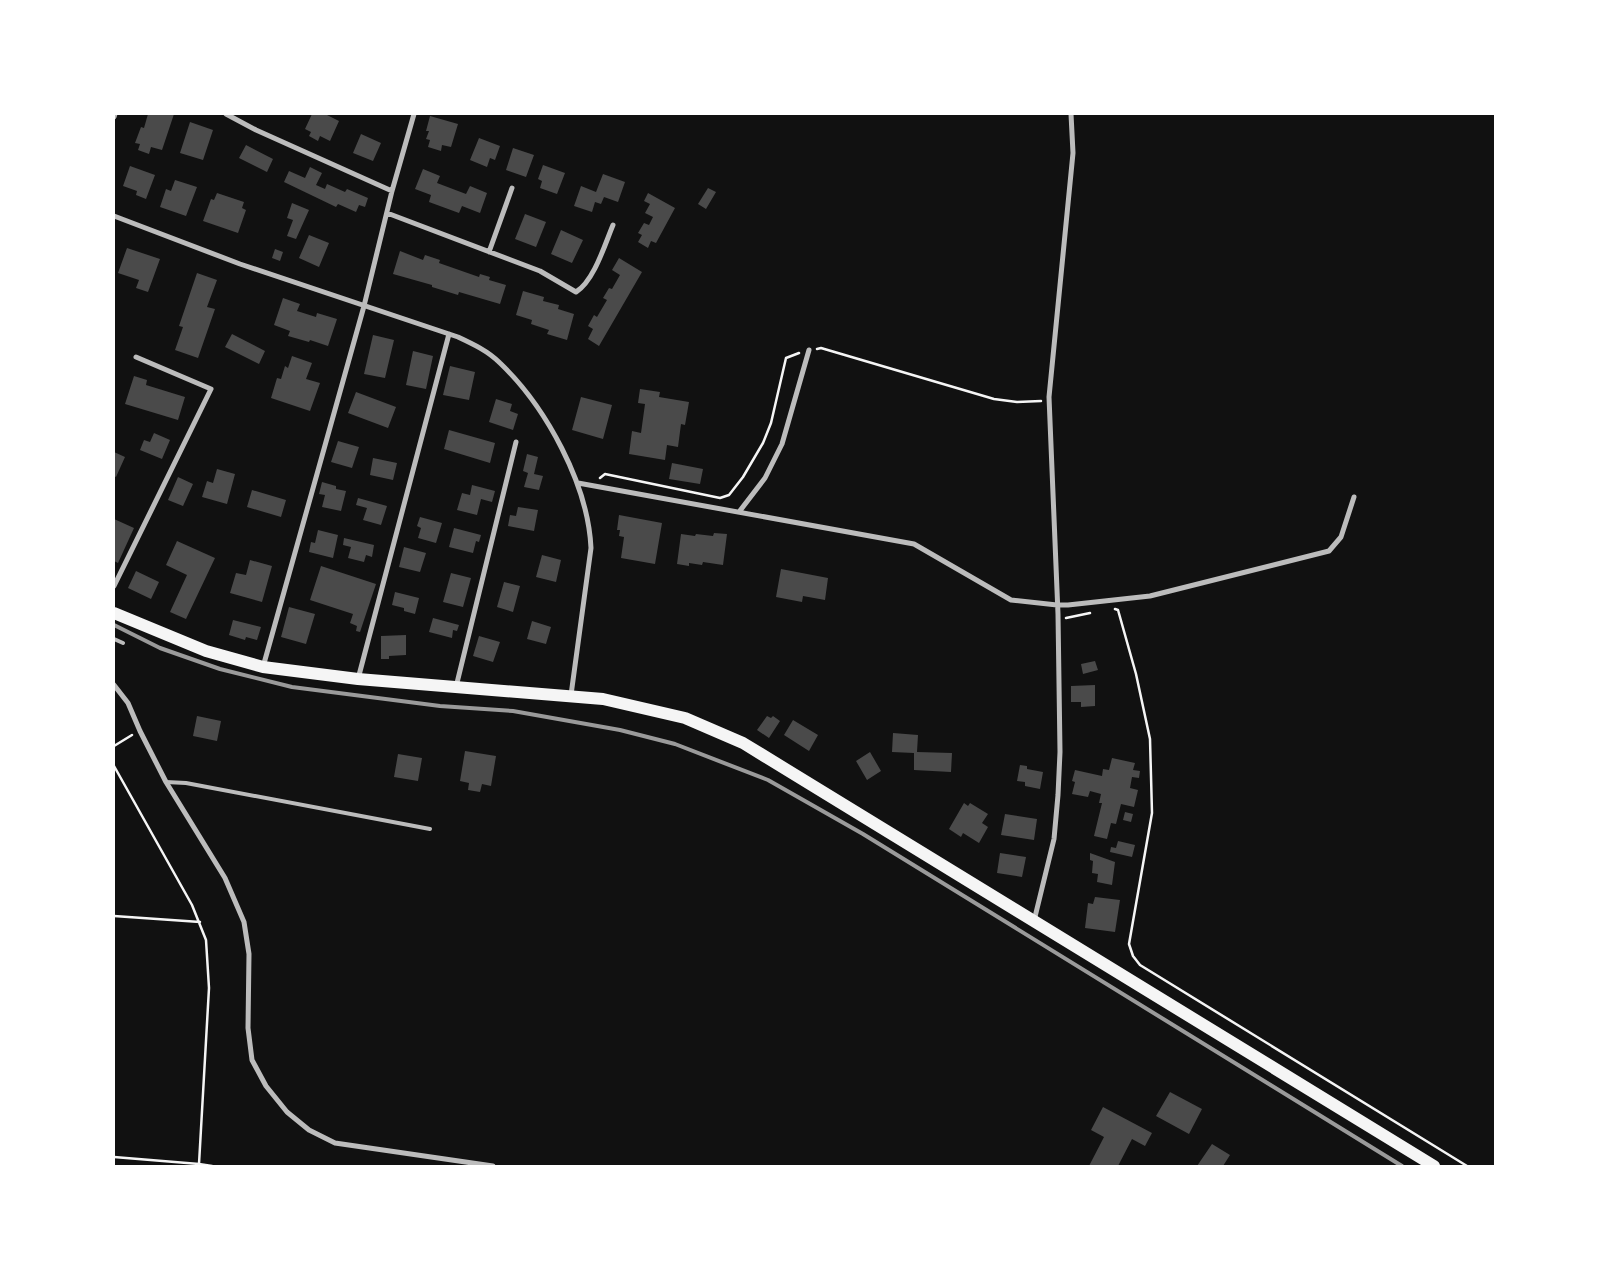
<svg xmlns="http://www.w3.org/2000/svg" width="1609" height="1280" font-family="'IBM Plex Serif',serif">
<style>
.building{fill:#4a4a4a}
.lines{fill:none;stroke-linecap:round;stroke-linejoin:round}
.path{stroke:#f5f5f5;stroke-width:2.5}
.service{stroke:#bcbcbc;stroke-width:4}
.minor{stroke:#bcbcbc;stroke-width:5}
.primary{stroke:#f5f5f5;stroke-width:12}
.rail{stroke:#9a9a9a;stroke-width:4}
</style>
<rect width="100%" height="100%" fill="#111"/>
<path class="building" d="M 148,114 L 174,114 L 162,150 L 151,147 L 149,154 L 138,150 L 140,144 L 135,143 L 141,127 L 144,128 Z
M 312,114 L 325,114 L 339,121 L 330,141 L 320,136 L 318,141 L 309,136 L 311,132 L 305,129 Z
M 430,116 L 458,124 L 451,147 L 442,145 L 441,151 L 428,147 L 430,140 L 426,139 L 429,131 L 426,131 Z
M 190,122 L 213,130 L 203,160 L 180,153 Z
M 361,134 L 381,143 L 373,161 L 353,153 Z
M 479,138 L 500,146 L 495,160 L 490,158 L 487,167 L 470,160 Z
M 246,145 L 273,159 L 267,172 L 239,158 Z
M 513,148 L 534,155 L 526,177 L 506,170 Z
M 543,165 L 565,173 L 557,194 L 540,188 L 542,181 L 538,179 Z
M 130,166 L 155,175 L 146,199 L 136,195 L 137,191 L 123,186 Z
M 310,167 L 322,173 L 316,185 L 325,189 L 327,184 L 345,192 L 347,189 L 368,198 L 365,207 L 359,205 L 356,212 L 338,204 L 336,207 L 284,182 L 289,171 L 305,178 Z
M 423,169 L 440,176 L 437,183 L 466,194 L 470,186 L 487,193 L 480,213 L 462,206 L 459,213 L 429,202 L 431,195 L 415,189 Z
M 603,174 L 625,182 L 618,202 L 604,197 L 601,204 L 595,202 L 592,212 L 574,206 L 581,186 L 596,192 Z
M 175,180 L 197,187 L 186,216 L 160,207 L 166,189 L 171,191 Z
M 708,188 L 716,192 L 706,209 L 698,204 Z
M 217,193 L 244,202 L 242,208 L 246,210 L 238,233 L 203,221 L 211,199 L 214,200 Z
M 648,193 L 675,208 L 656,243 L 651,241 L 648,248 L 638,242 L 642,235 L 638,233 L 644,223 L 649,225 L 653,217 L 645,213 L 650,204 L 644,201 Z
M 292,203 L 309,210 L 296,239 L 287,236 L 293,220 L 287,218 Z
M 525,214 L 546,222 L 536,247 L 515,239 Z
M 561,230 L 583,240 L 572,263 L 551,254 Z
M 309,235 L 329,243 L 319,267 L 299,258 Z
M 127,248 L 160,259 L 148,292 L 136,288 L 139,280 L 118,273 Z
M 275,249 L 283,252 L 280,261 L 272,258 Z
M 400,251 L 423,260 L 425,255 L 440,260 L 439,263 L 479,277 L 480,274 L 490,277 L 489,280 L 506,285 L 500,304 L 459,292 L 458,295 L 432,287 L 432,285 L 393,274 Z
M 619,258 L 642,272 L 599,346 L 588,339 L 593,329 L 588,326 L 594,315 L 597,317 L 607,300 L 603,298 L 609,288 L 612,289 L 620,275 L 612,270 Z
M 197,273 L 217,280 L 207,307 L 215,309 L 198,358 L 175,350 L 183,327 L 179,326 Z
M 523,291 L 544,297 L 543,301 L 559,305 L 558,309 L 574,314 L 567,340 L 547,334 L 549,330 L 531,324 L 532,320 L 516,315 Z
M 283,298 L 300,304 L 297,311 L 316,317 L 317,313 L 337,319 L 328,346 L 310,340 L 309,342 L 288,336 L 290,331 L 274,325 Z
M 232,334 L 265,351 L 259,364 L 225,347 Z
M 373,335 L 394,340 L 385,378 L 364,374 Z
M 413,351 L 433,356 L 426,389 L 406,385 Z
M 292,356 L 312,363 L 306,379 L 320,383 L 310,411 L 271,398 L 277,378 L 281,379 L 285,366 L 288,368 Z
M 450,366 L 475,372 L 469,400 L 443,395 Z
M 134,376 L 147,380 L 146,385 L 185,397 L 178,420 L 125,404 Z
M 640,389 L 660,392 L 659,397 L 689,402 L 685,425 L 681,424 L 678,447 L 667,445 L 665,460 L 629,454 L 632,431 L 641,433 L 645,404 L 638,403 Z
M 356,392 L 396,407 L 388,428 L 348,413 Z
M 581,397 L 612,405 L 603,439 L 572,430 Z
M 496,399 L 512,404 L 510,411 L 518,414 L 513,430 L 489,422 Z
M 449,430 L 495,443 L 490,463 L 444,449 Z
M 154,433 L 170,440 L 162,459 L 140,450 L 144,440 L 150,442 Z
M 338,441 L 359,447 L 352,468 L 331,462 Z
M 114,452 L 125,457 L 116,477 L 114,476 Z
M 527,454 L 538,457 L 534,474 L 543,476 L 539,490 L 524,487 L 528,473 L 523,471 Z
M 373,458 L 397,463 L 393,480 L 370,475 Z
M 672,463 L 703,469 L 700,484 L 669,479 Z
M 217,469 L 235,474 L 227,504 L 202,497 L 207,481 L 213,483 Z
M 178,477 L 193,484 L 183,506 L 168,500 Z
M 322,482 L 336,486 L 336,489 L 346,491 L 341,511 L 322,507 L 325,495 L 319,494 Z
M 472,485 L 495,491 L 492,502 L 481,499 L 477,515 L 457,510 L 462,493 L 470,495 Z
M 252,490 L 286,500 L 281,517 L 247,507 Z
M 358,498 L 387,506 L 381,525 L 363,520 L 367,508 L 356,505 Z
M 518,507 L 538,510 L 534,531 L 508,526 L 510,515 L 516,516 Z
M 619,515 L 662,523 L 655,564 L 621,558 L 624,537 L 619,536 L 620,530 L 617,530 Z
M 420,517 L 442,523 L 436,543 L 418,538 L 421,528 L 417,526 Z
M 114,519 L 134,528 L 118,563 L 114,561 Z
M 454,528 L 481,535 L 479,542 L 476,541 L 473,553 L 449,547 Z
M 318,530 L 338,535 L 333,558 L 309,552 L 311,542 L 315,543 Z
M 714,533 L 727,534 L 723,565 L 703,562 L 702,565 L 689,563 L 689,566 L 677,564 L 681,534 L 695,536 L 696,534 L 713,536 Z
M 344,538 L 374,545 L 372,557 L 366,555 L 364,562 L 348,558 L 351,547 L 343,545 Z
M 177,541 L 215,558 L 186,619 L 170,612 L 187,575 L 166,565 Z
M 404,547 L 426,553 L 420,572 L 399,567 Z
M 542,555 L 561,560 L 556,582 L 536,577 Z
M 250,560 L 272,566 L 262,602 L 230,593 L 236,573 L 246,575 Z
M 321,566 L 376,584 L 360,632 L 356,631 L 357,626 L 350,623 L 353,614 L 310,600 Z
M 781,569 L 828,578 L 825,600 L 803,596 L 802,602 L 776,597 Z
M 136,571 L 159,582 L 151,599 L 128,588 Z
M 451,573 L 471,578 L 463,607 L 443,602 Z
M 504,582 L 520,586 L 513,612 L 497,607 Z
M 395,592 L 419,598 L 415,614 L 404,611 L 404,608 L 392,605 Z
M 289,607 L 315,614 L 306,644 L 281,637 Z
M 433,618 L 459,625 L 457,631 L 453,630 L 452,638 L 429,632 Z
M 233,620 L 261,627 L 257,640 L 246,637 L 245,640 L 229,635 Z
M 532,621 L 551,627 L 546,644 L 527,639 Z
M 406,635 L 406,655 L 389,656 L 389,659 L 381,659 L 381,636 Z
M 479,636 L 500,642 L 493,662 L 473,656 Z
M 1095,661 L 1098,670 L 1083,674 L 1081,664 Z
M 1095,685 L 1095,706 L 1081,707 L 1081,702 L 1071,702 L 1071,686 Z
M 197,716 L 221,721 L 217,741 L 193,736 Z
M 767,716 L 771,718 L 773,716 L 780,721 L 769,738 L 757,730 Z
M 793,720 L 818,735 L 809,751 L 784,735 Z
M 893,733 L 918,735 L 917,752 L 952,753 L 951,772 L 914,770 L 914,753 L 892,752 Z
M 465,751 L 496,756 L 491,786 L 482,784 L 480,792 L 468,790 L 469,783 L 460,781 Z
M 870,752 L 881,771 L 867,780 L 856,761 Z
M 398,754 L 422,758 L 418,781 L 394,777 Z
M 1112,758 L 1135,763 L 1133,770 L 1140,771 L 1139,778 L 1132,777 L 1130,788 L 1138,790 L 1134,807 L 1121,804 L 1116,824 L 1111,823 L 1107,839 L 1094,836 L 1102,803 L 1099,803 L 1101,794 L 1090,791 L 1088,797 L 1072,794 L 1075,782 L 1072,781 L 1075,770 L 1102,776 L 1103,769 L 1109,770 Z
M 1020,765 L 1027,766 L 1027,769 L 1043,772 L 1040,789 L 1025,786 L 1025,782 L 1017,781 Z
M 964,803 L 968,806 L 970,803 L 988,814 L 982,823 L 988,827 L 979,843 L 963,833 L 961,837 L 949,829 Z
M 1125,812 L 1133,814 L 1131,822 L 1123,820 Z
M 1005,814 L 1037,819 L 1034,840 L 1001,835 Z
M 1118,841 L 1135,845 L 1132,857 L 1110,852 L 1111,847 L 1116,848 Z
M 1000,853 L 1026,857 L 1022,877 L 997,873 Z
M 1090,853 L 1115,862 L 1112,885 L 1097,882 L 1098,874 L 1092,873 L 1093,861 L 1090,860 Z
M 1095,897 L 1120,900 L 1115,932 L 1085,928 L 1088,903 L 1093,904 Z
M 1170,1092 L 1202,1109 L 1189,1134 L 1156,1116 Z
M 1103,1107 L 1152,1133 L 1145,1146 L 1132,1139 L 1118,1166 L 1089,1166 L 1104,1137 L 1091,1130 Z
M 1212,1144 L 1230,1155 L 1223,1166 L 1197,1166 Z"/>
<g class="lines">
<path class="path" d="M 817,349 L 821,348 L 994,399 L 1017,402 L 1041,401
M 600,478 L 605,474 L 720,498 L 729,495 L 743,477 L 763,443 L 771,423 L 786,358 L 799,353
M 1115,609 L 1118,610 L 1136,674 L 1150,739 L 1152,813 L 1129,944 L 1133,956 L 1140,965 L 1467,1166
M 1066,618 L 1090,613
M 114,746 L 132,735
M 114,766 L 192,905 L 206,940 L 209,988 L 199,1164 L 212,1166
M 114,916 L 200,922
M 114,1157 L 199,1164"/>
<path class="service" d="M 114,639 L 123,643
M 166,782 L 186,783 L 430,829"/>
<path class="minor" d="M 226,114 L 256,130 L 392,191
M 114,117 L 115,114
M 387,213 L 540,271 L 576,292 C 594,281 605,244 613,225
M 114,216 L 240,264 L 458,337 C 473,344 488,351 500,363 C 546,407 588,484 591,548 L 571,695
M 489,252 L 512,188
M 578,483 L 914,544 L 1011,600 L 1057,605 L 1068,605 L 1150,596 L 1329,551 L 1341,537 L 1354,497
M 739,512 L 765,478 L 782,444 L 809,350
M 114,586 L 211,389 L 136,357
M 263,667 L 364,306 L 392,191 L 414,114
M 358,679 L 449,334
M 114,685 L 128,703 L 140,731 L 166,782 L 225,878 L 244,922 L 249,954 L 248,1028 L 252,1060 L 266,1086 L 287,1112 L 309,1130 L 335,1143 L 493,1166
M 456,687 L 516,442
M 1034,921 L 1054,839 L 1058,795 L 1060,752 L 1058,614 L 1049,397 L 1073,153 L 1071,114"/>
<path class="primary" d="M 114,613 L 206,651 L 263,667 L 358,679 L 603,699 L 685,718 L 743,743 L 1434,1166"/>
<path class="rail" d="M 114,625 L 160,648 L 220,669 L 292,687 L 440,706 L 513,711 L 620,730 L 675,744 L 768,780 L 863,834 L 1402,1166"/>
</g>
<rect width="1609" height="1280" fill="none" stroke="#ffffff" stroke-width="230"/>
</svg>
